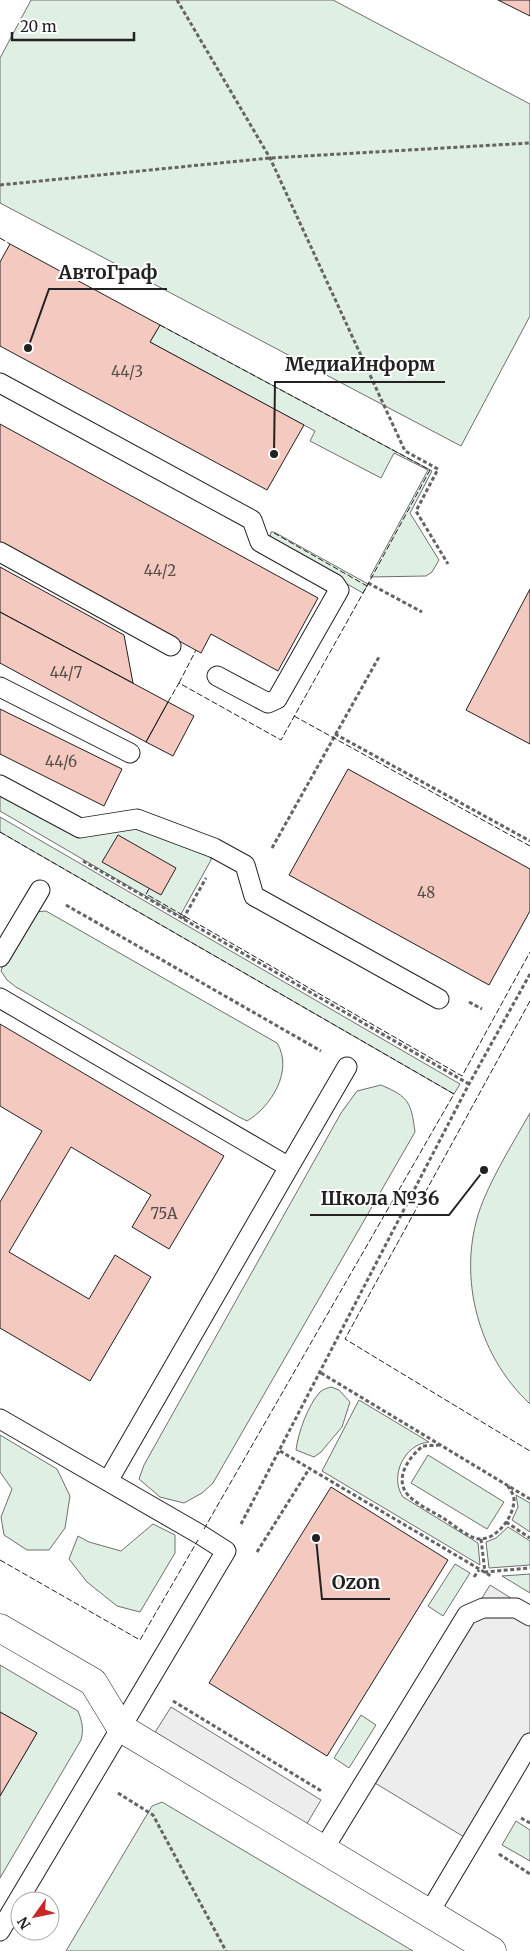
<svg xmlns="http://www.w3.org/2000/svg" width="530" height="1951" font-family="Merriweather,serif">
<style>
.green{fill:#e0efe3;stroke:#6f6f6f}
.parking{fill:#ededed;stroke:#6f6f6f}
.building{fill:#f3c9c0;stroke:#222}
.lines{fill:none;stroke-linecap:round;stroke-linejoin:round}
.lane-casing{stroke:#222;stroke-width:21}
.street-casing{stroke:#222;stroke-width:29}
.path{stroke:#646464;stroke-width:3;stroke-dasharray:4 2.5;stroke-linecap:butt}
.lane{stroke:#fff;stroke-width:19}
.street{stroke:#fff;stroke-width:28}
.fence{stroke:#222;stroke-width:1;stroke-dasharray:6 2.5;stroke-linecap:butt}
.labels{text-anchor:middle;stroke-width:4;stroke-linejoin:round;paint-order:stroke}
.number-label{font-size:15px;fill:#564c4a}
.leader{fill:none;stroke:#222;stroke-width:2}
.callout-dot{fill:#222;stroke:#fff;stroke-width:2}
.callout-label{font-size:19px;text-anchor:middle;font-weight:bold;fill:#222;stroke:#fff;stroke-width:4;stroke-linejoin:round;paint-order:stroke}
</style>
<rect width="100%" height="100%" fill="#fff"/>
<path class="green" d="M 31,0 L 333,0 L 530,104 L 530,316 L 461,446 L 0,203 L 0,58 Z
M 160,325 L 432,471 L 410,513 L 439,560 L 432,572 L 426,576 L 370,577 L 428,470 L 394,453 L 381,478 L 310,441 L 315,431 L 150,342 Z
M 271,532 L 274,532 L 368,584 L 363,593 L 274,543 L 270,539 Z
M 0,791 L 78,834 L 137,825 L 211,853 L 211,860 L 180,916 L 0,811 Z
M 0,817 L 460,1084 L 454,1094 L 0,832 Z
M 46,911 L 277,1043 C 294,1070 271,1107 247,1121 L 239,1117 L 16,987 L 7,980 L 1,971 L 6,957 L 35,912 Z
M 381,1085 C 409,1097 411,1102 415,1132 L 213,1483 L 202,1493 L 184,1503 L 160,1497 L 139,1479 L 144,1465 L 341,1113 L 357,1091 Z
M 530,1113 L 530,1404 C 476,1354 455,1270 483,1201 C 496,1170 514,1141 530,1113 Z
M 331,1387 L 339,1390 L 350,1402 L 342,1427 L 321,1452 L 314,1457 L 296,1450 C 298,1433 308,1405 320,1392 C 323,1389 328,1388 331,1387 Z
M 359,1400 L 429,1442 C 404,1444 389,1477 403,1497 L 478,1543 L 480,1565 L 322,1471 Z
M 0,1435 L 57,1469 L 70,1496 L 65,1528 L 49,1550 L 27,1550 L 4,1535 L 1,1517 L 12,1489 L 0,1472 Z
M 428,1455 L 504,1502 L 487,1529 L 411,1483 Z
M 516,1495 L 530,1503 L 530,1532 L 512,1520 L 518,1507 Z
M 153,1524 L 175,1535 L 175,1553 L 140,1612 L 117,1606 L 87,1582 L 69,1559 L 78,1536 L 89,1542 L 121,1551 Z
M 508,1527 L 530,1541 L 530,1565 L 489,1568 L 486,1542 L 496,1538 Z
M 455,1564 L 470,1573 L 443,1616 L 428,1606 Z
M 530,1574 L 530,1593 L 502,1576 Z
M 0,1665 L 78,1711 C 82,1721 84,1729 81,1740 L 0,1878 L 0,1796 L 37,1733 L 0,1712 Z
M 361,1715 L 376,1725 L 349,1768 L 334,1758 Z
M 162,1802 L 413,1951 L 66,1951 L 152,1806 Z
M 516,1821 L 530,1830 L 530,1861 L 502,1845 Z"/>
<path class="parking" d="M 490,1585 L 530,1610 L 530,1738 L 469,1840 L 370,1780 Z
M 171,1707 L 321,1800 L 305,1827 L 154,1734 Z"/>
<path class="building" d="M 498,0 L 530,0 L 530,16 Z
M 10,244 L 160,325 L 150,342 L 304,425 L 267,490 L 0,346 L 0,262 Z
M 0,424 L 318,598 L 278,671 L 211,634 L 201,653 L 0,543 Z
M 0,567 L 124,635 L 133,683 L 0,612 Z
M 530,589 L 530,744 L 466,710 Z
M 0,612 L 168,702 L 146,742 L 0,663 Z
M 168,702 L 194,716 L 173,756 L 146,742 Z
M 0,709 L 122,769 L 104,806 L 0,754 Z
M 348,769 L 530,869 L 530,911 L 489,985 L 289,875 Z
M 118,835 L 176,868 L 161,895 L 102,862 Z
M 0,1024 L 224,1156 L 169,1249 L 132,1227 L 151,1195 L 71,1147 L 9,1252 L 89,1299 L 115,1255 L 151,1277 L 90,1381 L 0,1328 L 0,1202 L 42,1131 L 0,1106 Z
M 331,1487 L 448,1560 L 327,1756 L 209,1683 Z
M 0,1712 L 37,1733 L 0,1796 Z"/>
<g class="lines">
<g class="lane-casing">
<path id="lane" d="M 0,383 L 252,520 L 260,542 L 335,584 L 339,590 L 277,699 L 268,703 L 217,676
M 0,552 L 171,646
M 0,687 L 130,753
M 0,785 L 80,828 L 137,819 L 214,848 L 245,865 L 254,896 L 439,999
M 0,957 L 40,890
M 0,998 L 289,1167 L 108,1481
M 289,1167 L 347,1067
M 0,1419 L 201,1535 L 226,1551 L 0,1931
M 323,1850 L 467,1615 L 483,1608 L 516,1608 L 530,1616
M 429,1913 L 530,1743"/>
</g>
<g class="street-casing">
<path id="street" d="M 0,1628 L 93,1682 L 121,1728 L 492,1951"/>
</g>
<path class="path" d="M 177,0 L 270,158 L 405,451 L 438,469 L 416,511 L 448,564
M 0,185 L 270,158 L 530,143
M 368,583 L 422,612
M 335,734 L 530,841
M 272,848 L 379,657
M 83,861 L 469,1084
M 66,905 L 321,1051
M 183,919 L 206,878
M 469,1002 L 482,1009
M 321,1373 L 530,1499
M 440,1445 L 423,1446 C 410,1456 393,1478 408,1495 C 417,1505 434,1512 446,1520 C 455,1526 469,1538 479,1539 C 497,1540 514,1516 514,1500 C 514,1494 510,1490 508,1486
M 280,1451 L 491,1576
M 506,1522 L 530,1538
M 241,1524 L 469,1084 L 530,974
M 481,1539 L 485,1572 L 530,1568
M 257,1552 L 309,1469
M 474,1577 L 479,1570
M 173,1701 L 323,1792
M 118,1793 L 153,1815 L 226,1951
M 521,1818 L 530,1823
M 499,1854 L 530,1874"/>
<use href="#lane" class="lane"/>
<use href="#street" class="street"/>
<path class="fence" d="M 0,238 L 10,244
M 160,325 L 430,470 L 367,586
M 179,683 L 196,650
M 168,702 L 179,683 L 281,740 L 367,586 L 274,533
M 294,716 L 530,846
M 0,832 L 454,1094 L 204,1529
M 149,889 L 146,894 L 462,1076 L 530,952
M 530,1001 L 345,1339 L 530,1451
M 0,1560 L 140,1640 L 198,1540"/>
</g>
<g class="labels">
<g class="number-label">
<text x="127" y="377">44/3</text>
<text x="160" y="576">44/2</text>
<text x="66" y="678">44/7</text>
<text x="61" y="767">44/6</text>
<text x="426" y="898">48</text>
<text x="164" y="1219">75А</text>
</g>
</g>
<path class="leader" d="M28 348L49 289H167M274 454L275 382H445M484 1170L449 1215H310M316 1538L322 1599H390"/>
<g class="callout-dot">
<circle cx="28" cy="348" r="5"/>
<circle cx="274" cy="454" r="5"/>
<circle cx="484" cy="1170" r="5"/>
<circle cx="316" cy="1538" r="5"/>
</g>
<g class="callout-label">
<text x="108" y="279">АвтоГраф</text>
<text x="360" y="371">МедиаИнформ</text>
<text x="380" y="1205">Школа №36</text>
<text x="356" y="1589">Ozon</text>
</g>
<g transform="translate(35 1916) rotate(237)"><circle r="24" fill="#ffffff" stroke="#a7a7a7"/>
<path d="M0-4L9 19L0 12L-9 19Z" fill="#c62828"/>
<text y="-8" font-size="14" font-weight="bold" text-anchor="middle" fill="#222222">N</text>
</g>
<path d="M12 32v8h122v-8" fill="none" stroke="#222222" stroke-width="2.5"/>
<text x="20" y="32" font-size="15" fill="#222222" stroke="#ffffff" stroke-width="4" paint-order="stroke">20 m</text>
</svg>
